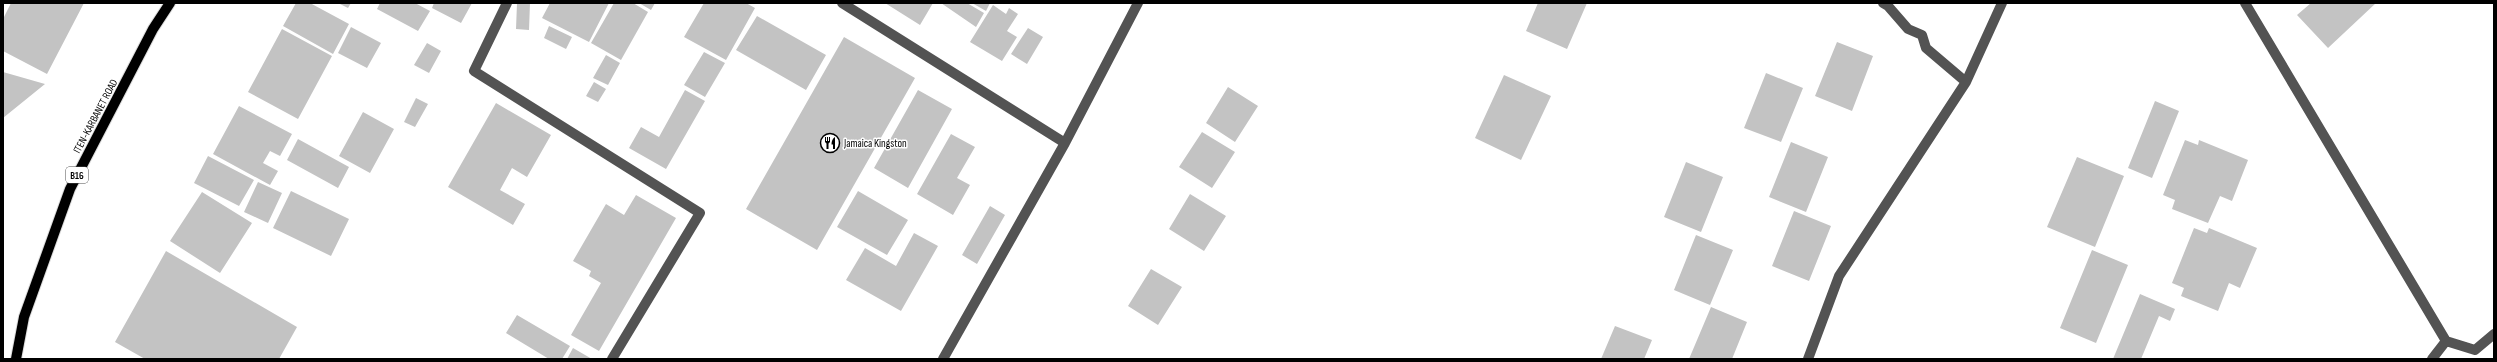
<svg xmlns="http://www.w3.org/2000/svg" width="2497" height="362" font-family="'Sofia Sans Condensed',sans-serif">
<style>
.building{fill:#c3c3c3}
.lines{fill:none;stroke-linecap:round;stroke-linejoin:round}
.major-casing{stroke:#dbdbdb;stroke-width:12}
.minor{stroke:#535353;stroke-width:10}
.major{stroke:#000;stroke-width:10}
.labels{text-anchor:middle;stroke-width:3;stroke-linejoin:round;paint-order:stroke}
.shield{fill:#fff;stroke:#4c4c4c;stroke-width:1}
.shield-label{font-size:10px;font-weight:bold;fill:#000}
.street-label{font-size:11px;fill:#000;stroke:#fff}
.poi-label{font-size:11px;fill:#000;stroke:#fff;text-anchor:start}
</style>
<rect width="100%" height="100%" fill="#fff"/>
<path class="building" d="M 11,3 L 84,3 L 47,74 L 3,51 L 3,19 Z
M 296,3 L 310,3 L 349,24 L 333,54 L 283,26 Z
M 338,3 L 351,3 L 348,8 Z
M 380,3 L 415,3 L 430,11 L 418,31 L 377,9 Z
M 434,3 L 472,3 L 461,23 L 432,8 Z
M 517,3 L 530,3 L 529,30 L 516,29 Z
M 550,3 L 609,3 L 589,42 L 542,18 Z
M 614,3 L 633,3 L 648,12 L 621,60 L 591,43 Z
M 639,3 L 655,3 L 651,10 Z
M 704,3 L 746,3 L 755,8 L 726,60 L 684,37 Z
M 885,3 L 933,3 L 920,25 Z
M 941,3 L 967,3 L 984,13 L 976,27 Z
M 972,3 L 990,3 L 986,11 Z
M 1538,3 L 1587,3 L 1567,49 L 1526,31 Z
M 2311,3 L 2376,3 L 2328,48 L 2297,15 Z
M 993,5 L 1006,14 L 1009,8 L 1018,14 L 1007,31 L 1017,37 L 1002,61 L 970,42 Z
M 757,16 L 826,55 L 806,90 L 736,50 Z
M 549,26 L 572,37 L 566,49 L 544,38 Z
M 351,27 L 381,43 L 367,68 L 338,53 Z
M 1028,28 L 1043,37 L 1027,64 L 1011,54 Z
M 282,29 L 332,56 L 298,119 L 248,92 Z
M 844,37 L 915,78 L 817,250 L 746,209 Z
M 1837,42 L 1873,56 L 1852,111 L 1815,96 Z
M 427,43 L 441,51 L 429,73 L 414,65 Z
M 704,52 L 725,63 L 705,97 L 684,85 Z
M 606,55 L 620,63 L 608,85 L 593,78 Z
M 3,72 L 45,84 L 3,118 Z
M 1766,73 L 1803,88 L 1781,142 L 1744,128 Z
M 1504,75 L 1551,96 L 1521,160 L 1475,138 Z
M 594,82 L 606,89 L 598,102 L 586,96 Z
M 1228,87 L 1258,106 L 1235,142 L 1206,123 Z
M 685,90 L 705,101 L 666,169 L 629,148 L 641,127 L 659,137 Z
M 918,90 L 952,109 L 908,188 L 874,168 Z
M 416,98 L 428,104 L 415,127 L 404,122 Z
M 2155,101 L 2179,111 L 2152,178 L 2128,168 Z
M 496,103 L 551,135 L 527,177 L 512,168 L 500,190 L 525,204 L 513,225 L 448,187 Z
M 239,106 L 292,134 L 280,156 L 270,151 L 263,163 L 278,171 L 270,185 L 213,154 Z
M 363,112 L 394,129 L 370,173 L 339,156 Z
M 1202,132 L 1235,152 L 1212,188 L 1179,167 Z
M 951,134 L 975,147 L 957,178 L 970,185 L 953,215 L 917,194 Z
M 298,139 L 349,167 L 338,188 L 287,160 Z
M 2185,140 L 2198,145 L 2199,140 L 2248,160 L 2232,201 L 2220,196 L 2208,223 L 2172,209 L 2175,200 L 2163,195 Z
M 1791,142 L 1828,157 L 1806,212 L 1769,197 Z
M 208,156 L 254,180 L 239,206 L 194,183 Z
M 2077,157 L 2124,176 L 2095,247 L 2047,227 Z
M 1686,162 L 1723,177 L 1701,232 L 1664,217 Z
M 258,182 L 282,193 L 268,223 L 244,212 Z
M 291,191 L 349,219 L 331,256 L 273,228 Z
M 858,191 L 908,220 L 887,255 L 837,227 Z
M 202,192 L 252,223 L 220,273 L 170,241 Z
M 1190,194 L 1226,216 L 1204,251 L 1169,229 Z
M 636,195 L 676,218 L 599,351 L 571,335 L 601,283 L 589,276 L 591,271 L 573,261 L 606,204 L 624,215 Z
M 990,206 L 1005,215 L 977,264 L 962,255 Z
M 1794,211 L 1831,226 L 1809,281 L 1772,266 Z
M 2194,228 L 2207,233 L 2209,228 L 2257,248 L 2240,288 L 2229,283 L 2218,311 L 2181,296 L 2184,288 L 2172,283 Z
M 914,233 L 938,246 L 901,311 L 846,280 L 865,248 L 896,266 Z
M 1696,235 L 1733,250 L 1710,305 L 1674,290 Z
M 2092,250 L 2128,265 L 2096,343 L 2060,328 Z
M 166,251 L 297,327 L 279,359 L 145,359 L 115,342 Z
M 1151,269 L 1182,287 L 1158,325 L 1128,306 Z
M 2140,294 L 2175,309 L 2170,321 L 2159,316 L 2141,359 L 2113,359 Z
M 1711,307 L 1747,322 L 1732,359 L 1689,359 Z
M 517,315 L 570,346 L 562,359 L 549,359 L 506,333 Z
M 1615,326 L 1652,340 L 1644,359 L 1601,359 Z
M 573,348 L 592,359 L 567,359 Z"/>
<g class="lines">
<g class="major-casing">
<path id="major" d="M 16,359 L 24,317 L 70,189 L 153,29 L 170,3"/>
</g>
<path class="minor" d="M 507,3 L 474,71 L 700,213 L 612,359
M 842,3 L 1065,143
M 2245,3 L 2446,341 L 2475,350 L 2494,334
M 1966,82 L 2002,3
M 943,359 L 1065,143 L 1138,3
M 1808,359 L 1839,276 L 1966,82 L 1926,48 L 1922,35 L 1908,29 L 1888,6 L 1883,3
M 2432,359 L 2446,341"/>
<use href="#major" class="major"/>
</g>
<defs>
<g id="restaurant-ring" transform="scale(1)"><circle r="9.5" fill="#fff" stroke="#000" stroke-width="1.5"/><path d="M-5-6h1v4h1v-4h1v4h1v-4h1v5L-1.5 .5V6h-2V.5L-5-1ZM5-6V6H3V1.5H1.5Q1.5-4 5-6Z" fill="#000"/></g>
</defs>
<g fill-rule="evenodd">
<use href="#restaurant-ring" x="830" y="143"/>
</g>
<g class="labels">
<rect class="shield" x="66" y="167" width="22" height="16" rx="3"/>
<g class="shield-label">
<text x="77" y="179">B16</text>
</g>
<g class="street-label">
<text transform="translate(95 116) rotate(-62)" y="4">ITEN-KARBANET ROAD</text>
</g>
<g class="poi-label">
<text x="844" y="147">Jamaica Kingston</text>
</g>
</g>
<rect width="2497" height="362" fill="none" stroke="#000000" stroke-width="8"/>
</svg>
